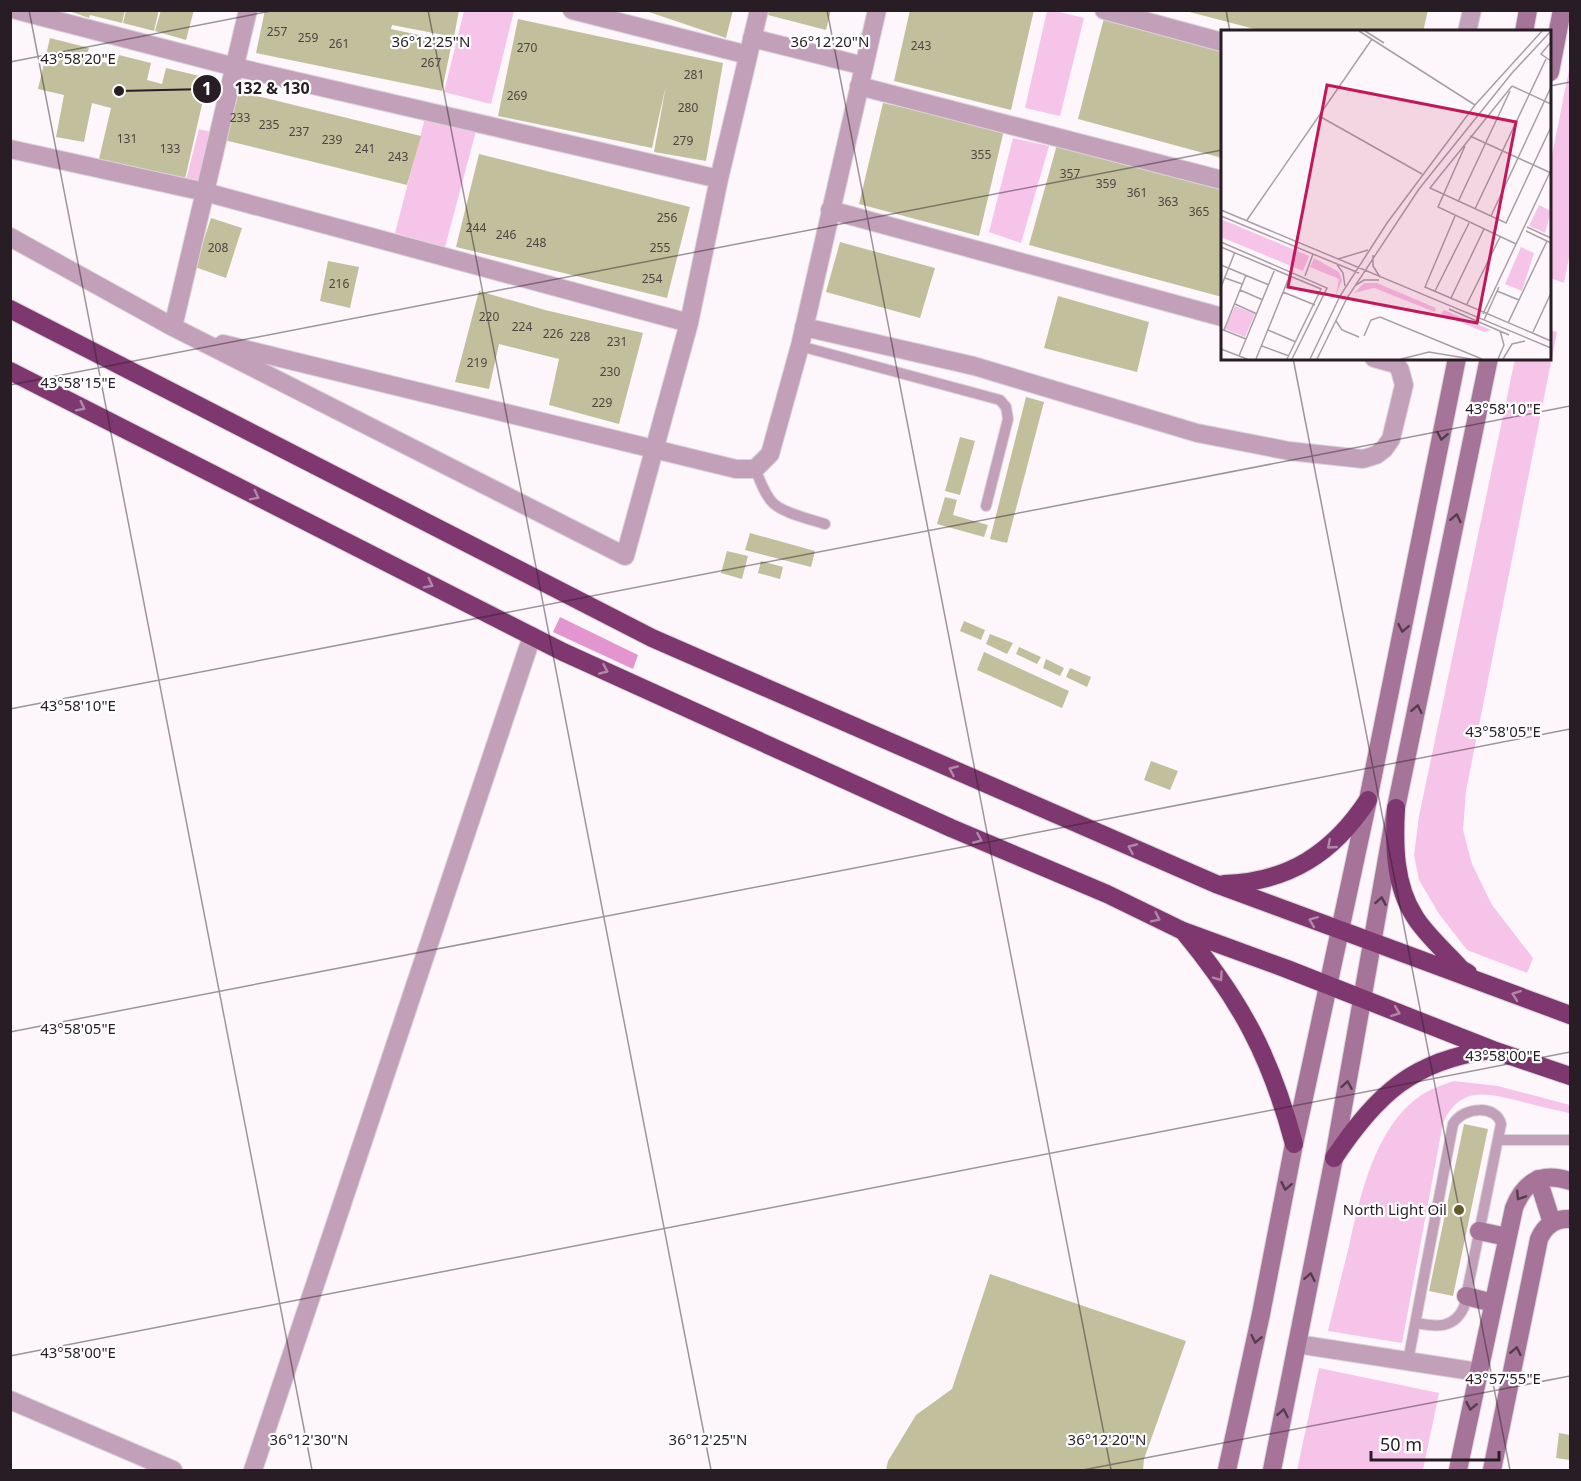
<svg xmlns="http://www.w3.org/2000/svg" width="1581" height="1481" font-family="'Noto Sans',sans-serif">
<style>
.green{fill:#f7c4e9}
.water{fill:#e395cf}
.building{fill:#c2bf9c}
.lines{fill:none;stroke-linecap:round;stroke-linejoin:round}
.lane-casing{stroke:#dbd4d9;stroke-width:12}
.street-casing{stroke:#dbd4d9;stroke-width:20}
.secondary-casing{stroke:#dbd4d9;stroke-width:20}
.highway-casing{stroke:#dbd4d9;stroke-width:20}
.lane{stroke:#c3a0b9;stroke-width:10}
.street{stroke:#c3a0b9;stroke-width:18}
.secondary{stroke:#a77499;stroke-width:18}
.highway{stroke:#7e386f;stroke-width:18}
.oneway{stroke:#b288a9}
.oneway2{stroke:#543b4e}
.ticks{fill:none;stroke:#281c25;stroke-width:1.5;stroke-opacity:0.45}
.poi-dot{fill:#635d2a;stroke:#fff;stroke-width:2}
.labels{text-anchor:middle;stroke-width:4.5;stroke-linejoin:round;paint-order:stroke}
.number-label{font-size:12px;fill:#4e4543}
.poi-label{font-size:15px;fill:#281c25;stroke:#fff;text-anchor:end}
.inset-road{fill:none;stroke:#a89fa5;stroke-width:1.5}
.view{fill:#c2185b;fill-opacity:0.15;stroke:#c2185b;stroke-width:3}
.inset-edge{fill:none;stroke:#281c25;stroke-width:3}
.ticks-label{font-size:15px;text-anchor:middle;fill:#281c25;stroke:#fff;stroke-width:4.5;stroke-linejoin:round;paint-order:stroke}
.leader{fill:none;stroke:#281c25;stroke-width:2}
.callout-dot{fill:#281c25;stroke:#fff;stroke-width:2}
.mark-label{font-size:18px;text-anchor:middle;font-weight:bold;fill:#fff}
.callout-label{font-size:16px;text-anchor:middle;font-weight:bold;fill:#281c25;stroke:#fff;stroke-width:4.5;stroke-linejoin:round;paint-order:stroke}
</style>
<rect width="100%" height="100%" fill="#fdf7fb"/>
<path class="green" d="M 464,11 L 514,11 L 491,104 L 444,92 Z
M 1047,11 L 1056,11 L 1084,18 L 1060,116 L 1025,108 Z
M 1570,65 L 1570,252 L 1564,283 L 1550,278 L 1550,165 Z
M 425,118 L 476,131 L 445,247 L 395,233 Z
M 199,129 L 212,132 L 198,189 L 186,180 Z
M 1013,138 L 1049,146 L 1021,243 L 989,232 Z
M 1550,330 L 1557,332 L 1466,791 L 1463,830 L 1472,864 L 1492,905 L 1533,958 L 1527,973 L 1467,950 L 1439,914 L 1419,880 L 1414,855 L 1419,816 L 1515,359 L 1550,358 Z
M 1454,1081 L 1498,1086 L 1570,1105 L 1569,1113 C 1554,1110 1538,1106 1523,1102 C 1489,1094 1461,1084 1443,1123 L 1402,1343 L 1328,1331 C 1335,1302 1342,1274 1349,1246 C 1360,1196 1375,1127 1420,1096 C 1430,1089 1442,1085 1454,1081 Z
M 1319,1368 L 1439,1393 L 1423,1470 L 1297,1470 Z"/>
<path class="water" d="M 560,617 L 638,655 L 633,669 L 553,632 Z"/>
<path class="building" d="M 66,10 L 125,10 L 122,23 L 90,15 L 89,18 Z
M 126,10 L 159,10 L 154,31 L 123,23 Z
M 161,10 L 194,10 L 186,40 L 155,31 Z
M 265,10 L 459,10 L 454,37 L 392,25 L 391,29 L 452,42 L 442,91 L 256,53 Z
M 733,10 L 726,38 L 646,11 L 646,10 Z
M 769,10 L 831,10 L 826,30 L 768,15 Z
M 910,10 L 1034,10 L 1011,110 L 894,81 Z
M 1182,10 L 1428,10 L 1423,32 L 1266,32 Z
M 1104,18 L 1222,49 L 1222,158 L 1078,119 Z
M 518,19 L 723,63 L 706,161 L 654,152 L 666,85 L 652,148 L 498,116 Z
M 50,38 L 89,48 L 86,58 L 116,65 L 119,55 L 151,63 L 147,80 L 162,84 L 166,68 L 208,78 L 185,179 L 99,159 L 111,108 L 92,103 L 84,142 L 56,137 L 64,95 L 38,89 Z
M 232,90 L 421,136 L 407,185 L 220,139 Z
M 883,103 L 1004,130 L 979,236 L 859,204 Z
M 1058,141 L 1222,189 L 1222,297 L 1029,245 Z
M 479,154 L 690,207 L 667,298 L 456,247 Z
M 211,218 L 242,228 L 226,278 L 195,267 Z
M 840,242 L 935,268 L 920,318 L 826,292 Z
M 328,261 L 359,267 L 350,308 L 320,301 Z
M 479,291 L 545,310 L 643,333 L 619,424 L 549,405 L 559,359 L 499,344 L 489,389 L 455,382 Z
M 1058,296 L 1149,322 L 1137,372 L 1044,348 Z
M 1026,397 L 1044,402 L 1007,543 L 990,539 Z
M 960,437 L 975,441 L 960,495 L 945,491 Z
M 945,497 L 957,500 L 953,515 L 988,525 L 984,537 L 937,524 Z
M 750,533 L 815,551 L 811,567 L 745,550 Z
M 727,551 L 748,556 L 742,579 L 721,573 Z
M 761,561 L 783,567 L 780,579 L 758,573 Z
M 964,621 L 985,630 L 981,640 L 960,631 Z
M 990,634 L 1013,643 L 1007,654 L 986,644 Z
M 1019,647 L 1041,657 L 1037,664 L 1016,654 Z
M 984,652 L 1069,691 L 1062,708 L 977,670 Z
M 1046,659 L 1064,668 L 1060,676 L 1043,668 Z
M 1070,668 L 1091,677 L 1087,687 L 1066,677 Z
M 1151,761 L 1178,771 L 1170,790 L 1144,780 Z
M 1464,1124 L 1488,1129 L 1453,1296 L 1429,1291 Z
M 990,1274 L 1186,1341 L 1144,1459 L 1143,1470 L 886,1470 L 888,1461 L 916,1415 L 952,1389 Z
M 1559,1433 L 1570,1435 L 1570,1460 L 1556,1458 Z"/>
<g class="lines">
<g class="lane-casing">
<path id="lane" d="M 800,346 L 1000,400 L 1006,407 L 1008,419 L 986,506
M 755,469 C 760,480 765,496 774,504 C 786,514 810,519 825,524
M 1498,1140 L 1570,1140
M 1408,1361 L 1453,1124 C 1464,1106 1497,1105 1501,1124 L 1464,1307 C 1454,1329 1437,1327 1416,1323"/>
</g>
<g class="street-casing">
<path id="street" d="M 16,10 L 235,67 L 719,179
M 572,10 L 748,55
M 1104,10 L 1222,42
M 1467,32 L 1472,10
M 752,38 L 864,66
M 859,86 L 1222,180
M 10,149 L 205,192 L 689,323
M 830,210 L 1222,317
M 10,237 L 173,327 L 625,556 L 689,323 L 719,179 L 759,10
M 173,327 L 248,10
M 804,327 L 974,366 L 1197,433 L 1289,451 L 1363,459 L 1376,455 L 1384,449 L 1391,439 L 1404,385 L 1400,370 L 1396,364 L 1374,358
M 223,344 L 736,469 L 755,469 L 770,454 L 800,346 L 877,10
M 1297,1344 L 1478,1372
M 10,1400 L 173,1470
M 253,1470 L 532,636"/>
</g>
<g class="secondary-casing">
<path id="secondary" d="M 1524,32 L 1528,10
M 1550,72 L 1562,10
M 1538,1179 L 1552,1223
M 1479,1231 L 1507,1237
M 1466,1296 L 1493,1303
M 1227,1470 L 1261,1314 L 1294,1144 L 1368,800 L 1457,358
M 1272,1470 L 1334,1158 L 1396,808 L 1489,358
M 1458,1470 L 1514,1208 C 1525,1180 1542,1172 1570,1181
M 1492,1470 L 1539,1239 C 1545,1225 1556,1218 1570,1219"/>
</g>
<g class="highway-casing">
<path id="highway" d="M 10,309 L 652,638 L 1216,884 L 1570,1015
M 10,371 L 563,652 L 951,828 L 1107,894 L 1183,931 L 1287,969 L 1493,1050 L 1570,1076
M 1396,808 C 1394,844 1394,885 1415,917 C 1426,935 1447,953 1461,969 L 1468,973
M 1224,884 C 1289,882 1333,853 1368,800
M 1184,932 C 1241,1001 1271,1057 1294,1144
M 1334,1158 C 1376,1095 1413,1060 1491,1050"/>
</g>
<use href="#lane" class="lane"/>
<use href="#street" class="street"/>
<use href="#secondary" class="secondary"/>
<use href="#highway" class="highway"/>
</g>
<defs><path id="oneway-chevron" d="M-2-3.5L2.5 0L-2 3.5" fill="none" stroke-width="1.6" stroke-linecap="round" stroke-linejoin="round" transform="scale(1.5)"/></defs>
<g class="oneway">
<use href="#oneway-chevron" transform="translate(81 407) rotate(27)"/>
<use href="#oneway-chevron" transform="translate(255 496) rotate(27)"/>
<use href="#oneway-chevron" transform="translate(429 584) rotate(27)"/>
<use href="#oneway-chevron" transform="translate(604 670) rotate(24)"/>
<use href="#oneway-chevron" transform="translate(953 770) rotate(-156)"/>
<use href="#oneway-chevron" transform="translate(978 839) rotate(23)"/>
<use href="#oneway-chevron" transform="translate(1331 845) rotate(139)"/>
<use href="#oneway-chevron" transform="translate(1132 848) rotate(-156)"/>
<use href="#oneway-chevron" transform="translate(1156 918) rotate(26)"/>
<use href="#oneway-chevron" transform="translate(1313 921) rotate(-159)"/>
<use href="#oneway-chevron" transform="translate(1219 977) rotate(55)"/>
<use href="#oneway-chevron" transform="translate(1516 995) rotate(-160)"/>
<use href="#oneway-chevron" transform="translate(1396 1012) rotate(21)"/>
</g>
<g class="oneway2">
<use href="#oneway-chevron" transform="translate(1442 436) rotate(101)"/>
<use href="#oneway-chevron" transform="translate(1456 518) rotate(-78)"/>
<use href="#oneway-chevron" transform="translate(1403 628) rotate(101)"/>
<use href="#oneway-chevron" transform="translate(1417 709) rotate(-78)"/>
<use href="#oneway-chevron" transform="translate(1381 901) rotate(-80)"/>
<use href="#oneway-chevron" transform="translate(1347 1085) rotate(-80)"/>
<use href="#oneway-chevron" transform="translate(1286 1186) rotate(101)"/>
<use href="#oneway-chevron" transform="translate(1520 1196) rotate(123)"/>
<use href="#oneway-chevron" transform="translate(1310 1277) rotate(-79)"/>
<use href="#oneway-chevron" transform="translate(1256 1339) rotate(102)"/>
<use href="#oneway-chevron" transform="translate(1516 1351) rotate(-78)"/>
<use href="#oneway-chevron" transform="translate(1471 1406) rotate(102)"/>
<use href="#oneway-chevron" transform="translate(1283 1413) rotate(-79)"/>
</g>
<path class="ticks" d="M 29,10 L 312,1470M 428,10 L 711,1470M 827,10 L 1111,1470M 1226,10 L 1230,32M 10,62 L 276,10M 1550,86 L 1570,82M 1293,358 L 1510,1470M 10,385 L 1222,150M 10,709 L 1570,406M 10,1032 L 1570,729M 10,1356 L 1570,1052M 1083,1470 L 1570,1376"/>
<circle class="poi-dot" cx="1459" cy="1210" r="6"/>
<g class="labels">
<g class="number-label">
<text x="277" y="36">257</text>
<text x="308" y="42">259</text>
<text x="339" y="48">261</text>
<text x="921" y="50">243</text>
<text x="527" y="52">270</text>
<text x="431" y="67">267</text>
<text x="694" y="79">281</text>
<text x="517" y="100">269</text>
<text x="688" y="112">280</text>
<text x="240" y="122">233</text>
<text x="269" y="129">235</text>
<text x="299" y="136">237</text>
<text x="127" y="143">131</text>
<text x="332" y="144">239</text>
<text x="683" y="145">279</text>
<text x="170" y="153">133</text>
<text x="365" y="153">241</text>
<text x="981" y="159">355</text>
<text x="398" y="161">243</text>
<text x="1070" y="178">357</text>
<text x="1106" y="188">359</text>
<text x="1137" y="197">361</text>
<text x="1168" y="206">363</text>
<text x="1199" y="216">365</text>
<text x="667" y="222">256</text>
<text x="476" y="232">244</text>
<text x="506" y="239">246</text>
<text x="536" y="247">248</text>
<text x="218" y="252">208</text>
<text x="660" y="252">255</text>
<text x="652" y="283">254</text>
<text x="339" y="288">216</text>
<text x="489" y="321">220</text>
<text x="522" y="331">224</text>
<text x="553" y="338">226</text>
<text x="580" y="341">228</text>
<text x="617" y="346">231</text>
<text x="477" y="367">219</text>
<text x="610" y="376">230</text>
<text x="602" y="407">229</text>
</g>
<g class="poi-label">
<text x="1447" y="1215">North Light Oil</text>
</g>
</g>
<g transform="translate(1221 30)">
<rect width="330" height="330" fill="#fdf7fb"/>
<path d="M 318,175 L 330,181 L 324,203 L 308,196 ZM 0,189 L 88,226 L 82,241 L 0,207 ZM 300,217 L 313,223 L 301,261 L 284,254 ZM 93,228 L 118,242 L 121,250 L 115,265 L 118,249 L 89,237 ZM 143,253 L 156,253 L 215,278 L 214,282 L 153,258 L 133,263 ZM 14,276 L 34,284 L 24,307 L 4,299 ZM 223,280 L 270,300 L 263,302 L 220,284 Z" fill="#f7c4e9"/>
<path class="inset-road" d="M 138,1 L 254,75M 144,1 L 163,13M 330,12 L 320,24 L 330,31M 291,56 L 209,158 L 285,193 L 330,97M 291,56 L 330,74M 98,86 L 201,144M 249,106 L 330,143M 244,116 L 217,177 L 295,214M 237,172 L 289,61M 254,179 L 325,29M 0,180 L 330,318M 0,186 L 138,243M 234,186 L 204,257 L 330,311M 270,186 L 330,57M 26,190 L 151,9M 306,197 L 330,208M 305,201 L 330,213M 0,212 L 106,258 L 71,329M 0,217 L 100,259 L 66,329M 152,225 L 152,236 L 159,247M 117,229 L 147,220M 115,233 L 122,243 L 124,256M 0,235 L 48,255M 84,246 L 92,224M 4,248 L 21,254M 135,255 L 143,250 L 158,250M 0,257 L 14,222M 19,260 L 42,270M 214,261 L 248,193M 276,261 L 298,270M 62,262 L 94,275M 230,268 L 263,199M 14,274 L 36,284M 246,274 L 279,207M 228,279 L 288,305M 262,284 L 330,140M 263,290 L 278,257M 115,291 L 121,300 L 138,307M 287,293 L 326,211M 0,299 L 25,309M 3,300 L 25,245M 47,300 L 75,312M 312,302 L 330,263M 143,306 L 150,290 L 159,287 L 261,329M 41,316 L 68,326M 0,319 L 26,329M 18,326 L 54,239M 35,329 L 69,245M 89,329 L 119,266 L 166,193 L 254,75 L 321,1M 96,329 L 126,268 L 198,159 L 291,43 L 330,1M 180,329 L 208,322 L 250,329M 277,329 L 283,315 L 279,301M 282,329 L 291,314 L 304,311"/>
<path class="view" d="M 106,55 L 295,92 L 256,293 L 67,257 Z"/>
<rect width="330" height="330" class="inset-edge"/>
</g>
<g class="ticks-label">
<text x="431" y="47">36°12'25"N</text>
<text x="830" y="47">36°12'20"N</text>
<text x="78" y="64">43°58'20"E</text>
<text x="78" y="388">43°58'15"E</text>
<text x="1503" y="414">43°58'10"E</text>
<text x="78" y="711">43°58'10"E</text>
<text x="1503" y="737">43°58'05"E</text>
<text x="78" y="1034">43°58'05"E</text>
<text x="1503" y="1061">43°58'00"E</text>
<text x="78" y="1358">43°58'00"E</text>
<text x="1503" y="1384">43°57'55"E</text>
<text x="309" y="1445">36°12'30"N</text>
<text x="708" y="1445">36°12'25"N</text>
<text x="1107" y="1445">36°12'20"N</text>
</g>
<path class="leader" d="M119 91L207 89"/>
<g class="callout-dot">
<circle cx="119" cy="91" r="6"/>
<circle cx="207" cy="89" r="15"/>
</g>
<g class="mark-label">
<text x="207" y="95">1</text>
</g>
<g class="callout-label">
<text x="272" y="94">132 &amp; 130</text>
</g>
<rect width="1581" height="1481" fill="none" stroke="#281c25" stroke-width="24"/>
<path d="M1371 1451v9h128v-9" fill="none" stroke="#281c25" stroke-width="3"/>
<text x="1380" y="1451" font-size="18" fill="#281c25" stroke="#ffffff" stroke-width="4.5" paint-order="stroke">50 m</text>
</svg>
